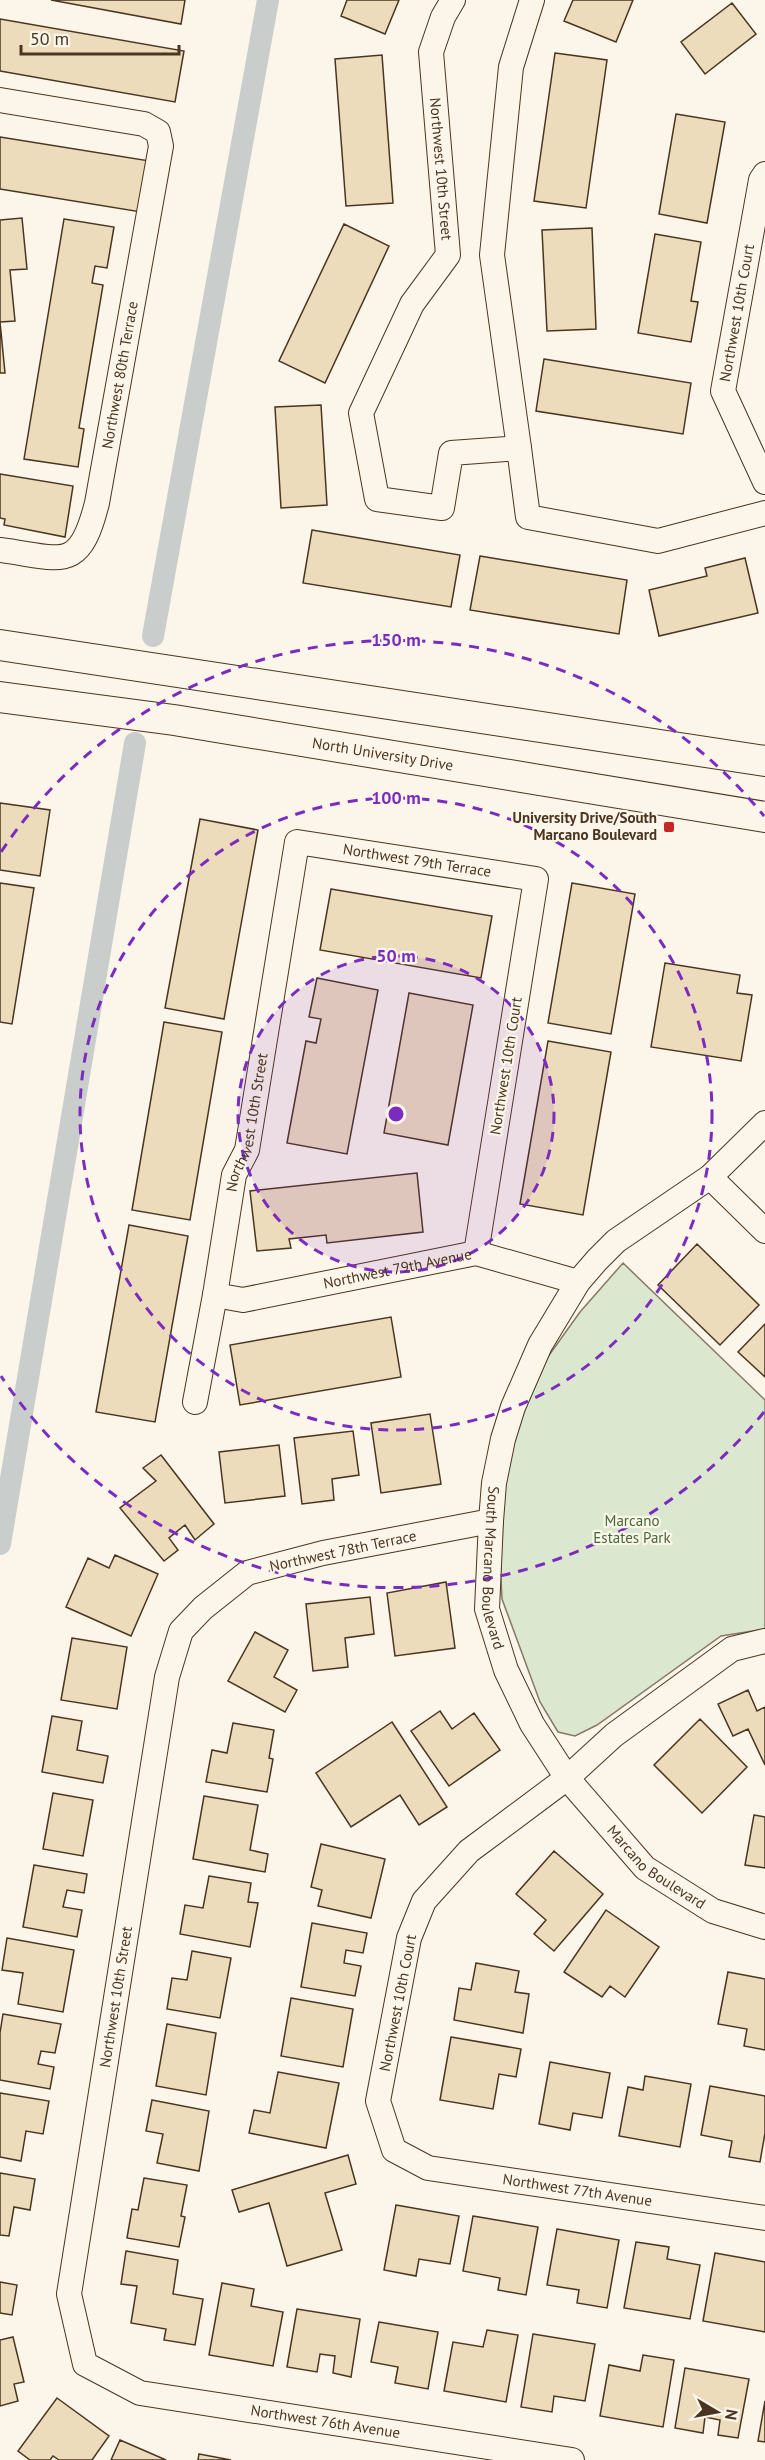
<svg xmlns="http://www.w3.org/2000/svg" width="765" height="2460" font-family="'PT Sans',sans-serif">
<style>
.green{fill:#dce7d0;stroke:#887966;stroke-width:1.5}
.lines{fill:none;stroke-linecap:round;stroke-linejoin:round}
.canal{stroke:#c9cecd;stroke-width:22}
.building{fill:#ecdcbc;stroke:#4a3520;stroke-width:1.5}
.minor-casing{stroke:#4a3520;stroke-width:26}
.major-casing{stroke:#4a3520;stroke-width:32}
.minor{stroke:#fbf6e9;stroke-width:24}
.major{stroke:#fbf6e9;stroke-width:30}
.ring{fill:none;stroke:#7b2cbf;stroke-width:3;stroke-dasharray:10 8}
.poi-dot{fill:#c62828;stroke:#fbf6e9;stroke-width:2}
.labels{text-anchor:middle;stroke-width:4.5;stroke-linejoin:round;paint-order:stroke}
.street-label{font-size:15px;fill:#4a3520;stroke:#fbf6e9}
.poi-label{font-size:15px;font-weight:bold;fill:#4a3520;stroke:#fbf6e9;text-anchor:end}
.park-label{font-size:15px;fill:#436837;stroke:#fbf6e9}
.centre{fill:#7b2cbf;stroke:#fbf6e9;stroke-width:3}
.ring-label{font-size:18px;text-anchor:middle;font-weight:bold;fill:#7b2cbf;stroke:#fbf6e9;stroke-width:4.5;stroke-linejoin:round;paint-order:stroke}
</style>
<rect width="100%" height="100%" fill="#fbf6e9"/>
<path class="green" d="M 623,1263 L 765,1400 L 765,1629 L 721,1636 L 597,1725 L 575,1736 L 558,1732 L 540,1702 L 502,1599 L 497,1500 L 532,1379 L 580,1312 Z"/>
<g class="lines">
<path class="canal" d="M 153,636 L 268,0
M 0,1544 L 135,743"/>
</g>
<path class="building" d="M 51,0 L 185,0 L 181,24 Z
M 347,0 L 399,0 L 385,34 L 341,16 Z
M 573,0 L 633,0 L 616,42 L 564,21 Z
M 732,3 L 756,34 L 705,74 L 681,42 Z
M 0,19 L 184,51 L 175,102 L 0,71 Z
M 555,53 L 607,60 L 586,208 L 534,201 Z
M 382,55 L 393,203 L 346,206 L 335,59 Z
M 676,114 L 725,122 L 707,223 L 659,214 Z
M 0,137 L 150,161 L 141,212 L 0,189 Z
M 22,218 L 27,269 L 10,270 L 15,321 L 0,322 L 5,373 L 0,373 L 0,220 Z
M 64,219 L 114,227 L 107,268 L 95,266 L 92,283 L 103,285 L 79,428 L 84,429 L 78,467 L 24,459 Z
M 344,224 L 389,246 L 325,383 L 279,361 Z
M 592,228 L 596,329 L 547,331 L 542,230 Z
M 655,234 L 701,242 L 691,301 L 698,302 L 691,342 L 638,333 Z
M 544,359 L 691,383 L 683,434 L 536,411 Z
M 321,405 L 327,505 L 281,508 L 275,407 Z
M 0,474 L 73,486 L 65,537 L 4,525 L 5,519 L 0,518 Z
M 312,530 L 460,555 L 451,607 L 303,583 Z
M 480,556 L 627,580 L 619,634 L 470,610 Z
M 745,558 L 758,613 L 659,636 L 649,590 L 707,576 L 705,568 Z
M 0,803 L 50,810 L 40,876 L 0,870 Z
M 200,819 L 258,830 L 224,1019 L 165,1008 Z
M 0,883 L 34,888 L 12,1024 L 0,1022 Z
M 572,883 L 635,894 L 611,1034 L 548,1023 Z
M 331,889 L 492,916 L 481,978 L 320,950 Z
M 665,963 L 740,975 L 737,993 L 752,995 L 741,1061 L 651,1047 Z
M 317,978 L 378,990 L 347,1154 L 287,1143 L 306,1041 L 316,1043 L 321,1019 L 309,1017 Z
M 409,993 L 473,1005 L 448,1145 L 384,1133 Z
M 164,1022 L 222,1032 L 190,1220 L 132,1210 Z
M 548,1041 L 611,1052 L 583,1215 L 520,1204 Z
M 417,1173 L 423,1232 L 327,1243 L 326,1235 L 289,1239 L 291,1248 L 257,1251 L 250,1191 Z
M 129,1225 L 188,1236 L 155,1422 L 96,1412 Z
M 697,1244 L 759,1305 L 720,1345 L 658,1285 Z
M 391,1317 L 401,1377 L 240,1405 L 230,1345 Z
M 765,1324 L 765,1377 L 738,1352 Z
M 430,1414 L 441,1484 L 381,1493 L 371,1423 Z
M 353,1431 L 359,1475 L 332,1479 L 334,1500 L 302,1504 L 294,1438 Z
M 279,1445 L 285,1496 L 225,1503 L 219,1452 Z
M 161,1455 L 214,1524 L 195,1540 L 185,1525 L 169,1538 L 178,1550 L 164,1561 L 120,1508 L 156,1481 L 143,1468 Z
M 115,1555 L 158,1574 L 131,1636 L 66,1607 L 88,1558 L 109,1568 Z
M 446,1582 L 455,1648 L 395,1656 L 387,1593 Z
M 370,1597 L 374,1634 L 345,1638 L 348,1667 L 313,1671 L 306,1604 Z
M 255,1632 L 288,1650 L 274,1677 L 297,1690 L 285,1712 L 228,1681 Z
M 72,1638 L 127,1647 L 117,1709 L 61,1700 Z
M 748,1690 L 757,1711 L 765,1707 L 765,1765 L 748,1729 L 733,1736 L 718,1704 Z
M 440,1711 L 452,1729 L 474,1713 L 500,1750 L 449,1786 L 411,1731 Z
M 52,1716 L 82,1721 L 77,1750 L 108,1756 L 103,1783 L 42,1772 Z
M 700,1719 L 747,1767 L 702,1813 L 654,1765 Z
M 392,1722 L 447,1807 L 419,1825 L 400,1795 L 351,1827 L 316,1773 Z
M 233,1723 L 274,1730 L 269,1758 L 273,1759 L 267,1792 L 206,1782 L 212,1750 L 227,1753 Z
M 53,1793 L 93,1800 L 83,1856 L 43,1849 Z
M 204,1796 L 258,1805 L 250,1850 L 268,1854 L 265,1872 L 193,1859 Z
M 754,1815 L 765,1817 L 765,1868 L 745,1865 Z
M 321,1844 L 385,1859 L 371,1918 L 318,1906 L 322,1890 L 311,1887 Z
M 554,1851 L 603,1894 L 554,1951 L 534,1934 L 546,1920 L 516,1894 Z
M 34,1865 L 87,1874 L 84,1893 L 67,1890 L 63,1907 L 82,1910 L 77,1937 L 23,1927 Z
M 209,1876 L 251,1883 L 248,1902 L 258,1903 L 250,1947 L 180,1934 L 185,1905 L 203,1908 Z
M 606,1910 L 659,1947 L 625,1997 L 610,1986 L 602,1997 L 564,1972 Z
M 312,1923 L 367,1933 L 363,1953 L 346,1950 L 344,1963 L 361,1966 L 355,1996 L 301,1987 Z
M 7,1938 L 74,1950 L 63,2012 L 18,2004 L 23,1973 L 2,1970 Z
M 192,1951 L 231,1958 L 220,2018 L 167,2009 L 172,1978 L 187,1980 Z
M 476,1963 L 519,1971 L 515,1992 L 529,1994 L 523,2033 L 454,2020 L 459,1988 L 471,1990 Z
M 728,1972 L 765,1979 L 765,2050 L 744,2046 L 747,2029 L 718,2024 Z
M 291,1998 L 353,2009 L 343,2067 L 281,2056 Z
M 3,2014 L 61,2024 L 55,2053 L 41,2051 L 38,2064 L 54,2067 L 50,2089 L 0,2080 L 0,2033 Z
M 167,2024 L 216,2033 L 206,2095 L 156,2086 Z
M 451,2037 L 521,2049 L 516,2077 L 499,2074 L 493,2109 L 440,2100 Z
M 550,2062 L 610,2073 L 602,2118 L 573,2113 L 570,2130 L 539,2124 Z
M 278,2072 L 339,2083 L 326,2148 L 249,2133 L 254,2110 L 270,2113 Z
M 645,2076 L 691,2084 L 680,2147 L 619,2136 L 628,2087 L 643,2090 Z
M 710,2086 L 765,2096 L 765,2133 L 760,2162 L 729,2157 L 732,2141 L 701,2135 Z
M 0,2093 L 49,2101 L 43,2134 L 26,2131 L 21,2161 L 0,2157 Z
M 152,2100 L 209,2111 L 199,2171 L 157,2163 L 163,2134 L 146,2131 Z
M 348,2155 L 356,2184 L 325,2193 L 342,2250 L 287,2266 L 269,2203 L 239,2212 L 232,2190 Z
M 0,2173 L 35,2179 L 30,2210 L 14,2207 L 9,2236 L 0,2235 Z
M 144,2178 L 187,2185 L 181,2216 L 185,2217 L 179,2247 L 127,2238 L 132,2209 L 138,2210 Z
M 396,2205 L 459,2216 L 450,2264 L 419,2259 L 416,2276 L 384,2270 Z
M 473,2216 L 538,2227 L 526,2295 L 498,2290 L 500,2278 L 463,2271 Z
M 557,2229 L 619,2240 L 607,2308 L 577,2303 L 579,2290 L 547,2285 Z
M 636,2242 L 669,2247 L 667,2259 L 700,2265 L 690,2319 L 624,2308 Z
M 126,2251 L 178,2260 L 173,2294 L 203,2299 L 195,2345 L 164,2340 L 166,2329 L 131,2323 L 137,2286 L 121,2284 Z
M 715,2253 L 765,2262 L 765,2332 L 703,2321 Z
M 0,2282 L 17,2285 L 12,2315 L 0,2313 Z
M 222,2283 L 254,2289 L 251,2306 L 283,2312 L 273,2366 L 209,2355 Z
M 297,2309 L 360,2319 L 351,2377 L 333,2373 L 335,2356 L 320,2354 L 317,2372 L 287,2367 Z
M 379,2322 L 438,2332 L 428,2389 L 395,2383 L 398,2367 L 371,2362 Z
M 487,2330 L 518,2335 L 506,2402 L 444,2391 L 453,2342 L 483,2347 Z
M 533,2334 L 595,2344 L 585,2401 L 554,2396 L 552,2412 L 521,2407 Z
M 13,2337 L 24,2382 L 14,2384 L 18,2401 L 0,2406 L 0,2340 Z
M 643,2355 L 674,2360 L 663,2427 L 600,2416 L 609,2365 L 640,2371 Z
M 685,2368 L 749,2379 L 738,2438 L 718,2435 L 720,2420 L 705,2417 L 703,2433 L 675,2428 Z
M 57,2398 L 109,2436 L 92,2460 L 59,2460 L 53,2456 L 50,2460 L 30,2460 L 18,2451 Z
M 765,2401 L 765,2442 L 758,2441 Z
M 120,2440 L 166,2460 L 111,2460 Z
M 199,2454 L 231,2460 L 198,2460 Z"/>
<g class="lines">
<g class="minor-casing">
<g id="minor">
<path id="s1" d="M 453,0 L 443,17 L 431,52 L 448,255 L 412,304 L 361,413 L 377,499 L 442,508 L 451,453 L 519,448 L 528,517 L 658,541 L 765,513"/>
<path d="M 0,100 L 144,124 L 158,132 L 161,146 L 97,503 C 79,574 62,558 0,550"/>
<path d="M 765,174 L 761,180 L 723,391 L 765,482"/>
<path d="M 519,448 L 492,255 L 511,67 L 532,0"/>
<path id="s2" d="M 765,1123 L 710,1177 L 616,1241 L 597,1260 L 578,1282 L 540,1345 L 513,1407 L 503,1439 L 494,1483 L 491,1521 L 487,1609 L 506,1670 L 532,1724 L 567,1778 L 645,1868 L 713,1911 L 765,1927"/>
<path d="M 710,1177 L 765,1231"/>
<path id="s3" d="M 215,1295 L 243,1300 L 476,1253 L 578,1282"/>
<path id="s4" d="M 195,1402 L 215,1295 L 234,1175 L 247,1150 L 297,842 L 536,879 L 476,1253"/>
<path id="s5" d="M 491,1521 L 323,1553 L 247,1573 L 203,1608 L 181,1631 L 167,1677 L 69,2294 L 85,2364 L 140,2393 L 572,2460"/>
<path id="s6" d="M 765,1641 L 732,1649 L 614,1735 L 567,1778 L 469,1851 L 424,1901 L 409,1938 L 378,2101 L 394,2150 L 428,2168 L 765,2218"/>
</g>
</g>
<g class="major-casing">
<g id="major">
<path d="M 0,645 L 765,761"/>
<path id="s7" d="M 0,697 L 174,720 L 765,817"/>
</g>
</g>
<use href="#minor" class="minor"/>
<use href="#major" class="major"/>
</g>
<circle cx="396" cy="1114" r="158" fill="#7b2cbf" fill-opacity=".12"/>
<g class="ring">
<circle cx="396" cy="1114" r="158"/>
<circle cx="396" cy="1114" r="316"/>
<path d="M764 1412A474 474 0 0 1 1 1376M1 852A474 474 0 0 1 764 816"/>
</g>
<rect class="poi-dot" x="663" y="821" width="12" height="12" rx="3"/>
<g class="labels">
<g class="street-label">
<text dy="5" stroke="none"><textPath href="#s1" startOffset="174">Northwest 10th Street</textPath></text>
<text transform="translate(737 313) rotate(-80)" y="5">Northwest 10th Court</text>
<text transform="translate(120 375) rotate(-80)" y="5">Northwest 80th Terrace</text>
<text dy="5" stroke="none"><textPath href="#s7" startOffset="387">North University Drive</textPath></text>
<text dy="5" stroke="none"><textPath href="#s4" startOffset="692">Northwest 79th Terrace</textPath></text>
<text transform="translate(506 1066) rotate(-81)" y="5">Northwest 10th Court</text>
<text dy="5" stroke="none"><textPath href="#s4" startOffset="285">Northwest 10th Street</textPath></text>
<text dy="5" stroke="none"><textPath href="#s3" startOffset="186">Northwest 79th Avenue</textPath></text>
<text transform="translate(343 1551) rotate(-12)" y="5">Northwest 78th Terrace</text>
<text dy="5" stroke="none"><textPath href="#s2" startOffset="552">South Marcano Boulevard</textPath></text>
<text dy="5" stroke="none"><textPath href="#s2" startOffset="908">Marcano Boulevard</textPath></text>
<text transform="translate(116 1997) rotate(-81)" y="5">Northwest 10th Street</text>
<text transform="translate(398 2003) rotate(-79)" y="5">Northwest 10th Court</text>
<text dy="5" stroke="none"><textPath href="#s6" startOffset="880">Northwest 77th Avenue</textPath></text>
<text dy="5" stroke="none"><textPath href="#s5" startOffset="1332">Northwest 76th Avenue</textPath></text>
</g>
<g class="poi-label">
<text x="657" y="823">University Drive/South<tspan x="657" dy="17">Marcano Boulevard</tspan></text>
</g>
<g class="park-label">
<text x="632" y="1526">Marcano<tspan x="632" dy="17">Estates Park</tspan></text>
</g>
</g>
<circle cx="396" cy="1114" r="9" class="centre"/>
<g class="ring-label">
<text x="396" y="646">150 m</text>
<text x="396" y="804">100 m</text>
<text x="396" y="962">50 m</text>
</g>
<g transform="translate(717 2412) rotate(100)" stroke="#fbf6e9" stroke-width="4.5" paint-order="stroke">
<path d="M0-4.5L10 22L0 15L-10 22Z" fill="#4a3520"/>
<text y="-9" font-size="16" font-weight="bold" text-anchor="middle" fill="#4a3520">N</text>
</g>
<path d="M21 45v9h158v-9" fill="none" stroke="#4a3520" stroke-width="3"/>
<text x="30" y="45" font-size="18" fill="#4a3520" stroke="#fbf6e9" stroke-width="4.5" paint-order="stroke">50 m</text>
</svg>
